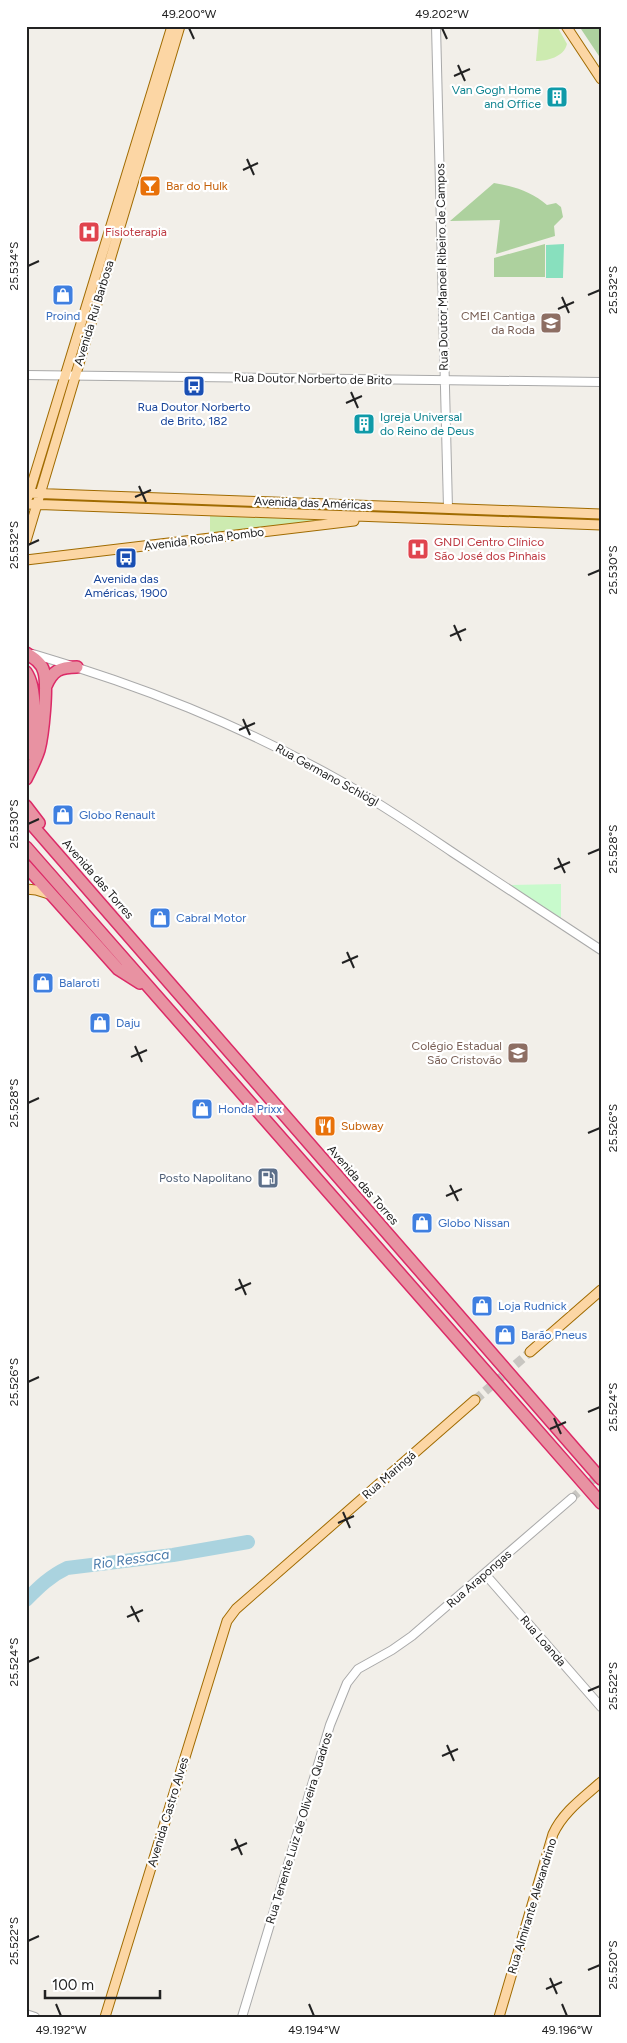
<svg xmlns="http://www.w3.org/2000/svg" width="627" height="2043" font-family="Figtree,sans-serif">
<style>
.grass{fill:#cdebb0}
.forest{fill:#add19e}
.park{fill:#c8facc}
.pitch{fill:#88e0be}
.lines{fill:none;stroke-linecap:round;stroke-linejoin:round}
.river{stroke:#aad3df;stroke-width:14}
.minor-tunnel{stroke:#c8c6c1;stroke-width:8;stroke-dasharray:8 4;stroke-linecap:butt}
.major-tunnel{stroke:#c8c6c1;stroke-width:9;stroke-dasharray:9 4.5;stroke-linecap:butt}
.minor-casing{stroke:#a9a9a9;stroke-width:10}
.major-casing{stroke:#a06b00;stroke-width:11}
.highway-casing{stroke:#dc2a67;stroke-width:14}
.minor{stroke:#fff;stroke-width:8}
.major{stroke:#fcd6a4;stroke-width:9}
.highway{stroke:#e892a2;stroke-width:11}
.ticks{fill:none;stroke:#222;stroke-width:2}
.labels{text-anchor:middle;stroke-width:4.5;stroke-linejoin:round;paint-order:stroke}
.culture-label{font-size:12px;fill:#0d838f;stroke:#fff;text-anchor:end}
.food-label{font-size:12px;fill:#c56008;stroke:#fff;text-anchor:start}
.health-label{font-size:12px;fill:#be3a42;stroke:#fff;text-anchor:start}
.street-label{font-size:12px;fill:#222;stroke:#fff}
.shop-label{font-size:12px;fill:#366cbe;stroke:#fff;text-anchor:start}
.education-label{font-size:12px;fill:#785e54;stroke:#fff;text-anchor:end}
.transit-label{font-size:12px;fill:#164399;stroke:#fff}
.service-label{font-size:12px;fill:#4e5e75;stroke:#fff;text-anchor:end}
.water-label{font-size:14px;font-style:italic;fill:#4a7aab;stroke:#fff}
.neatline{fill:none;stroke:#222;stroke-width:2}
.ticks-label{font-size:12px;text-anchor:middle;fill:#222}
</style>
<rect width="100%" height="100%" fill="#f2efe9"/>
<path class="grass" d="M 539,26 L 557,26 L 567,44 C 564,57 547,61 536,61 Z
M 210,516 L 322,520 L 210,534 Z"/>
<path class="forest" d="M 579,26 L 601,26 L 601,59 Z
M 494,183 C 513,186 532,192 547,205 L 556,203 L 561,207 L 563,217 L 554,226 L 555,236 L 496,254 L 500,220 L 450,221 Z
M 545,244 L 545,277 L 494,277 L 494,258 Z"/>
<path class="park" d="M 561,884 L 561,918 L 510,885 Z"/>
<path class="pitch" d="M 564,244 L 563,278 L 546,278 L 546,245 Z"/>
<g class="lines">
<path class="river" d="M 26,1600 C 39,1587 50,1576 67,1568 L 173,1555 L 248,1542"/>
<path class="minor-tunnel" d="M 572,1498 L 601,1473"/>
<path class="major-tunnel" d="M 475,1400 L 530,1352"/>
<g class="minor-casing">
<path id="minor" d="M 436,26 L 448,508
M 26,375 L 601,382
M 33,654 C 142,686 238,724 337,779 C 377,801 415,827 452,852 C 502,885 551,917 601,950
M 485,1574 L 601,1707
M 26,2014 L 35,2017
M 242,2017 L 330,1725 L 347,1683 L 358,1669 L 392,1650 L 412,1636 L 572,1498"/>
</g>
<g class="major-casing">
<path id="major" d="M 566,26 L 601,79
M 26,493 L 601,514
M 28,497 L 172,26
M 26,504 L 601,525
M 26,541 L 180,26
M 26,560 L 354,521
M 26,889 L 36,890 L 52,895
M 530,1352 L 601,1290
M 105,2017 L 227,1621 L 236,1609 L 475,1400
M 499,2017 L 553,1834 C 563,1812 583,1798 601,1782"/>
</g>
<g class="highway-casing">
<path id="highway" d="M 26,653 C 34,658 42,663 44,672 C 48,686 43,735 39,750 C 36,760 31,769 26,779
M 26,672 C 38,689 35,736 26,755
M 46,686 C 53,670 60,667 77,667
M 26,806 L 39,823
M 26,818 L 601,1479
M 26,847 L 601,1503
M 26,866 L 118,969 L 140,983"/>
</g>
<use href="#minor" class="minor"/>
<use href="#major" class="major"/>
<use href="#highway" class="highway"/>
</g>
<path class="ticks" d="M 189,28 L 194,39M 442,28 L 447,39M 458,65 L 465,81M 454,76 L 470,69M 247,159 L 254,175M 243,170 L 258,163M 28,266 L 39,261M 588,295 L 600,290M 562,297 L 569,313M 558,309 L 574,302M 351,392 L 358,408M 346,403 L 362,396M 139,486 L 146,502M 135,497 L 151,490M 28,545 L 39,540M 588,575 L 600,570M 454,625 L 461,641M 450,636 L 466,629M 243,719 L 250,735M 239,730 L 255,723M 28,824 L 39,819M 588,854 L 600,849M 558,858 L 565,873M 554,869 L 570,862M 347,952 L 354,968M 342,963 L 358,956M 135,1046 L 142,1062M 131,1057 L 147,1050M 28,1103 L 39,1098M 588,1133 L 600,1128M 450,1185 L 458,1201M 446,1196 L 462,1189M 239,1279 L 246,1295M 235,1290 L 251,1283M 28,1382 L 39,1377M 588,1412 L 600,1407M 554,1418 L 561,1434M 550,1429 L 566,1422M 343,1512 L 350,1528M 338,1523 L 354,1516M 131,1606 L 139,1622M 127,1617 L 143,1610M 28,1662 L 39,1657M 588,1691 L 600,1686M 447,1745 L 454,1761M 442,1756 L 458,1749M 235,1839 L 242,1855M 231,1850 L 247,1843M 28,1941 L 39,1936M 588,1970 L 600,1965M 550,1978 L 557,1994M 546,1989 L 562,1982M 56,2004 L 61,2016M 309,2004 L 314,2016M 562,2004 L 567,2016"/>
<defs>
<g id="building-square" transform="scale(1.125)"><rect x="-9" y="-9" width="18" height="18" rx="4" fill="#0f9aa8" stroke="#fff"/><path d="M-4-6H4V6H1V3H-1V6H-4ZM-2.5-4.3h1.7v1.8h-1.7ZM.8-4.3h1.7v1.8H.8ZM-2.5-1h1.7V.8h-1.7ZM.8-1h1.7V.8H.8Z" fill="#fff"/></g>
<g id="bar-square" transform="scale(1.125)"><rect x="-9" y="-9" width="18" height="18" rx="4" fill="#e8710a" stroke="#fff"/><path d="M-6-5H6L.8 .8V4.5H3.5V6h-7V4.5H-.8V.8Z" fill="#fff"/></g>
<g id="hospital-square" transform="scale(1.125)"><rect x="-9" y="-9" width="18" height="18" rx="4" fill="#e0444e" stroke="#fff"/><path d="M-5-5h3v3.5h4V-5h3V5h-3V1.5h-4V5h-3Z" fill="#fff"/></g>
<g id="shop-square" transform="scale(1.125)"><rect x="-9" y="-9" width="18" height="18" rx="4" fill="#3f7fe0" stroke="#fff"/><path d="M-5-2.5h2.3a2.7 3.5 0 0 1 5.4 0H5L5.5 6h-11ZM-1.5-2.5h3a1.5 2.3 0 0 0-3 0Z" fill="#fff"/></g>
<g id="school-square" transform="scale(1.125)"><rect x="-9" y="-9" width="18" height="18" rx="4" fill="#8d6e63" stroke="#fff"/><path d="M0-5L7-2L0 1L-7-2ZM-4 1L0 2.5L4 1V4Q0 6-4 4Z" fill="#fff"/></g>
<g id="bus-square" transform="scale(1.125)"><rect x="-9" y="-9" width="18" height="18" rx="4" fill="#1a4fb4" stroke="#fff"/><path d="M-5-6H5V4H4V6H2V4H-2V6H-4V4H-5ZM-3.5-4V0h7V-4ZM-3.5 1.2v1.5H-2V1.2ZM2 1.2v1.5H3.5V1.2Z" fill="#fff"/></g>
<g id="restaurant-square" transform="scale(1.125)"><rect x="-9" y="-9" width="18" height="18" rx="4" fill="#e8710a" stroke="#fff"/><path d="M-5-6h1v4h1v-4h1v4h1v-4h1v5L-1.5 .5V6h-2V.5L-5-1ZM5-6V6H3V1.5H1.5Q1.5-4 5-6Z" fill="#fff"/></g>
<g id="fuel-square" transform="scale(1.125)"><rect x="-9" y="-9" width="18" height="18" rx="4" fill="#5c6f8a" stroke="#fff"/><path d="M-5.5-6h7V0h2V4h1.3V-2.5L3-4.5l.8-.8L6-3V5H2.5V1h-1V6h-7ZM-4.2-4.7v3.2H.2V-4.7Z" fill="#fff"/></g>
</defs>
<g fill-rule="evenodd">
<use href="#building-square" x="557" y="97"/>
<use href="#bar-square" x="150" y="186"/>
<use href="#hospital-square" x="89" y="232"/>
<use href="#shop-square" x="63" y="295"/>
<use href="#school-square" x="551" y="323"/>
<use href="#bus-square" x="194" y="386"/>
<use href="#building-square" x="364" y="424"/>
<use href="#hospital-square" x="418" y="549"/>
<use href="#bus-square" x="126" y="558"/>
<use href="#shop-square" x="63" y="815"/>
<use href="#shop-square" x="160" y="918"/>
<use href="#shop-square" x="43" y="983"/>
<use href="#shop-square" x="100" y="1023"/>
<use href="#school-square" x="518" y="1053"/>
<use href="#shop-square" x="202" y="1109"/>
<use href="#restaurant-square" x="325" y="1126"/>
<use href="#fuel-square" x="268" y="1178"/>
<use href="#shop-square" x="422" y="1223"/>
<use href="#shop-square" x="482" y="1306"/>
<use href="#shop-square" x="505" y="1335"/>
</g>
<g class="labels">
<g class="culture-label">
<text x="541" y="94">Van Gogh Home<tspan x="541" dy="14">and Office</tspan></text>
<text x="380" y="421" text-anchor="start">Igreja Universal<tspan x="380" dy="14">do Reino de Deus</tspan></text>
</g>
<g class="food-label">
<text x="166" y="190">Bar do Hulk</text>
<text x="341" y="1130">Subway</text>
</g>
<g class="health-label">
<text x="105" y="236">Fisioterapia</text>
<text x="434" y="546">GNDI Centro Clínico<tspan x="434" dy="14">São José dos Pinhais</tspan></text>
</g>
<g class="street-label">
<text transform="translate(442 267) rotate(-91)" y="4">Rua Doutor Manoel Ribeiro de Campos</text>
<text transform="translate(94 313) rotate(-73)" y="4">Avenida Rui Barbosa</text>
<text transform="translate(313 379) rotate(1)" y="4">Rua Doutor Norberto de Brito</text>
<text transform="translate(313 503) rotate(2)" y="4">Avenida das Américas</text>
<text transform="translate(204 539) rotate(-7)" y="4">Avenida Rocha Pombo</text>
<text transform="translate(327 775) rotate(29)" y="4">Rua Germano Schlögl</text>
<text transform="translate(98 879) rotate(49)" y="4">Avenida das Torres</text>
<text transform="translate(363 1185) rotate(49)" y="4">Avenida das Torres</text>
<text transform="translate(389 1475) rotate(-41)" y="4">Rua Maringá</text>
<text transform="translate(479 1579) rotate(-41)" y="4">Rua Arapongas</text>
<text transform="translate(543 1641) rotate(49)" y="4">Rua Loanda</text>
<text transform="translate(168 1812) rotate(-73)" y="4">Avenida Castro Alves</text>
<text transform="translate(299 1828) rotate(-73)" y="4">Rua Tenente Luiz de Oliveira Quadros</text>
<text transform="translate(532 1906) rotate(-73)" y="4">Rua Almirante Alexandrino</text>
</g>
<g class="shop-label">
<text x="63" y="320" text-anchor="middle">Proind</text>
<text x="79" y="819">Globo Renault</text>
<text x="176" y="922">Cabral Motor</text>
<text x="59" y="987">Balaroti</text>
<text x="116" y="1027">Daju</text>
<text x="218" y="1113">Honda Prixx</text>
<text x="438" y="1227">Globo Nissan</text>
<text x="498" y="1310">Loja Rudnick</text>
<text x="521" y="1339">Barão Pneus</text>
</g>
<g class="education-label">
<text x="535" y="320">CMEI Cantiga<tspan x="535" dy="14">da Roda</tspan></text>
<text x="502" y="1050">Colégio Estadual<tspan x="502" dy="14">São Cristovão</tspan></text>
</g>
<g class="transit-label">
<text x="194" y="411">Rua Doutor Norberto<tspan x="194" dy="14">de Brito, 182</tspan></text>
<text x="126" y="583">Avenida das<tspan x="126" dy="14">Américas, 1900</tspan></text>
</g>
<g class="service-label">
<text x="252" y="1182">Posto Napolitano</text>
</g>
<g class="water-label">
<text transform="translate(131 1559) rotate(-8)" y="5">Rio Ressaca</text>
</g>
</g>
<rect width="627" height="2043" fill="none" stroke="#ffffff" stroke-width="55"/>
<path d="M45 1990v8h115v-8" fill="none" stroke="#222222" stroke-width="2.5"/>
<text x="52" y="1990" font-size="15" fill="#222222" stroke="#ffffff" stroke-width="4" paint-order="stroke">100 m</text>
<rect x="28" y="28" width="572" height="1988" class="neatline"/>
<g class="ticks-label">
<text x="189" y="18">49.200°W</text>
<text x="442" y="18">49.202°W</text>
<text transform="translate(14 266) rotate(-90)" y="4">25.534°S</text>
<text transform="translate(613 290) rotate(-90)" y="4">25.532°S</text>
<text transform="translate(14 545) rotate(-90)" y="4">25.532°S</text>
<text transform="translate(613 570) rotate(-90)" y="4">25.530°S</text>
<text transform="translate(14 824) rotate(-90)" y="4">25.530°S</text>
<text transform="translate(613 849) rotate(-90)" y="4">25.528°S</text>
<text transform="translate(14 1103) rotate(-90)" y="4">25.528°S</text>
<text transform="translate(613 1128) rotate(-90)" y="4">25.526°S</text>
<text transform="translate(14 1382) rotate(-90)" y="4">25.526°S</text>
<text transform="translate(613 1407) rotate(-90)" y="4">25.524°S</text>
<text transform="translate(14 1662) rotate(-90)" y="4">25.524°S</text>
<text transform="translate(613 1686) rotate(-90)" y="4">25.522°S</text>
<text transform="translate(14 1941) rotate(-90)" y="4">25.522°S</text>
<text transform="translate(613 1965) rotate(-90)" y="4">25.520°S</text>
<text x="61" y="2034">49.192°W</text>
<text x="314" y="2034">49.194°W</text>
<text x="567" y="2034">49.196°W</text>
</g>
</svg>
